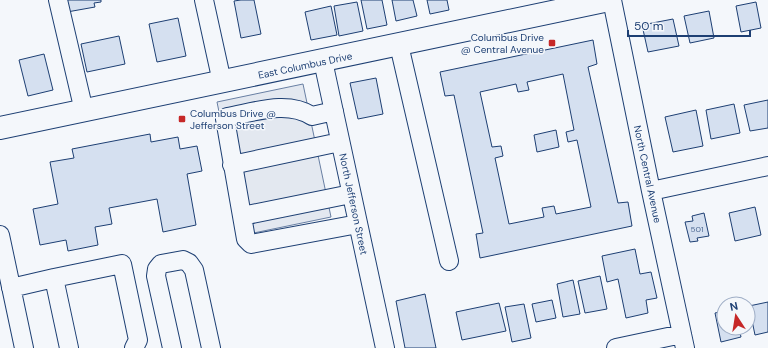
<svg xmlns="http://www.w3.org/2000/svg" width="768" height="348" font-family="'DM Sans',sans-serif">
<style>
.parking{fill:#e3e8f0;stroke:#687fa3}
.building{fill:#d5e0f0;stroke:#1d3f73;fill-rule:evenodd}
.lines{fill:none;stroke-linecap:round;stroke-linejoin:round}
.minor-casing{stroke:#1d3f73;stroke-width:20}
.major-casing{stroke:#1d3f73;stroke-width:24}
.minor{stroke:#f4f7fb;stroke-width:18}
.major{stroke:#f4f7fb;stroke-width:22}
.poi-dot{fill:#c62828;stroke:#f4f7fb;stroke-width:1.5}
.labels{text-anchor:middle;stroke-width:3;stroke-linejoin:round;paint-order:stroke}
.number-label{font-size:8px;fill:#4b6792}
.poi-label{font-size:10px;fill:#1d3f73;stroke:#f4f7fb;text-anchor:end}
.street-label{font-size:10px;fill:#1d3f73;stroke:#f4f7fb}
</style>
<rect width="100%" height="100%" fill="#f4f7fb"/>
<path class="parking" d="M 303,84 L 331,217 L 244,235 L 217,102 Z"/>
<path class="building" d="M 64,0 L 101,0 L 101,2 L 94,3 L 95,7 L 67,12 Z
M 241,0 L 254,0 L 261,34 L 241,38 L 234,1 Z
M 361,0 L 382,0 L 387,25 L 367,29 Z
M 392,0 L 413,0 L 417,16 L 396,21 Z
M 427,0 L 447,0 L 449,10 L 430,14 Z
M 357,2 L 363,31 L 339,36 L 334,6 Z
M 756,2 L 761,28 L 741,32 L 736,6 Z
M 331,6 L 337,35 L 311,40 L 305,12 Z
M 709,11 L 714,38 L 690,43 L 684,16 Z
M 178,18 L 186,56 L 157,62 L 149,24 Z
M 673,19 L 679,46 L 648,52 L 642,25 Z
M 119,36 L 125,64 L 87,72 L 81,44 Z
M 593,40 L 597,64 L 588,67 L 618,203 L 628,202 L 632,226 L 480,258 L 476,234 L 483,233 L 454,95 L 445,96 L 440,72 ZM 563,74 L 574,130 L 566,132 L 568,142 L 577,140 L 591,207 L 556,214 L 554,206 L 542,208 L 544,217 L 509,224 L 495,158 L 503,156 L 501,146 L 492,147 L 480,92 L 516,84 L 518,92 L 529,90 L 527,82 Z
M 44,54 L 53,90 L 28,96 L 19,60 Z
M 376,78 L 383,114 L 358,119 L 350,83 Z
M 768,100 L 768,128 L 750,131 L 744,105 Z
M 734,104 L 740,133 L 711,139 L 706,110 Z
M 696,110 L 703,146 L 673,152 L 665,117 Z
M 556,130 L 559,147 L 537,152 L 534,135 Z
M 150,134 L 151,142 L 178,137 L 180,149 L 197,146 L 202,171 L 187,174 L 196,225 L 163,232 L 157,199 L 109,208 L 112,224 L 95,227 L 98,245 L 68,251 L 66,240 L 40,245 L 33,209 L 58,204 L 50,162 L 74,158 L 72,149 Z
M 755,207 L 761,235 L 735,241 L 729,213 Z
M 704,213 L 709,236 L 697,238 L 698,241 L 690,242 L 685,222 L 693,221 L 692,216 Z
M 635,249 L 640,274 L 651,272 L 657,298 L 646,300 L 648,313 L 626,318 L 618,279 L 607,282 L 602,256 Z
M 600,276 L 607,309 L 585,313 L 578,281 Z
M 573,280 L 580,314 L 563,317 L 557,284 Z
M 425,294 L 436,348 L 405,348 L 396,301 Z
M 552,300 L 556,318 L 536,322 L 532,304 Z
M 768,302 L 768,332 L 755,335 L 749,306 Z
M 499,303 L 506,331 L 462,340 L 456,312 Z
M 524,304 L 531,338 L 512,342 L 505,307 Z
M 724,311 L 724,328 L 739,328 L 741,337 L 721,342 L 715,313 Z"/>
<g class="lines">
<g class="minor-casing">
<path id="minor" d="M 58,0 L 84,111
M 204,0 L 222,82
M 612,0 L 651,191 L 685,348
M 399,45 L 449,261
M 323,61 L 385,348
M 334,111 L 312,116 C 287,100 255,112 227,117 L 225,119 L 246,239 L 251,244 L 358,224
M 232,165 L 340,142
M 651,191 L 768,166
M 242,216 L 351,194
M 0,235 L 24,348
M 54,278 L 122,264 L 138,340 L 134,348
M 11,288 L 54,278 L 69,348
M 172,348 L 156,276 L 157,269 L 161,264 L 183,260 L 189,263 L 194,270 L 211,348
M 616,348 L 682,334"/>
</g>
<g class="major-casing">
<path id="major" d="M 0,128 L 609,0"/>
</g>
<use href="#minor" class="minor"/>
<use href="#major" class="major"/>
</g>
<g class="poi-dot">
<rect x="548" y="39" width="8" height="8" rx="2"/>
<rect x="178" y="115" width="8" height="8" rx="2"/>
</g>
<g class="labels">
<g class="number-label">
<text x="697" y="232">501</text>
</g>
<g class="poi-label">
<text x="544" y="41">Columbus Drive<tspan x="544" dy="12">@ Central Avenue</tspan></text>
<text x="190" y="117" text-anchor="start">Columbus Drive @<tspan x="190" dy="12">Jefferson Street</tspan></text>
</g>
<g class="street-label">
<text transform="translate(305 65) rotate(-12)" y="4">East Columbus Drive</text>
<text transform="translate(648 174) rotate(78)" y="4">North Central Avenue</text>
<text transform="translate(354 204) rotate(78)" y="4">North Jefferson Street</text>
</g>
</g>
<g transform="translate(736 316) rotate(348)"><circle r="19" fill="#f4f7fb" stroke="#9eadc5"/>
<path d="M0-3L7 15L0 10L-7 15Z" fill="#c62828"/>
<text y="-6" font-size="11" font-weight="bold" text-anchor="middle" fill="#1d3f73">N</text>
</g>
<path d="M628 30v6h122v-6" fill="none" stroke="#1d3f73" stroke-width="2"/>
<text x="634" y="30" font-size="12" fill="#1d3f73" stroke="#f4f7fb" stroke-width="3" paint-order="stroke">50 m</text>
</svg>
